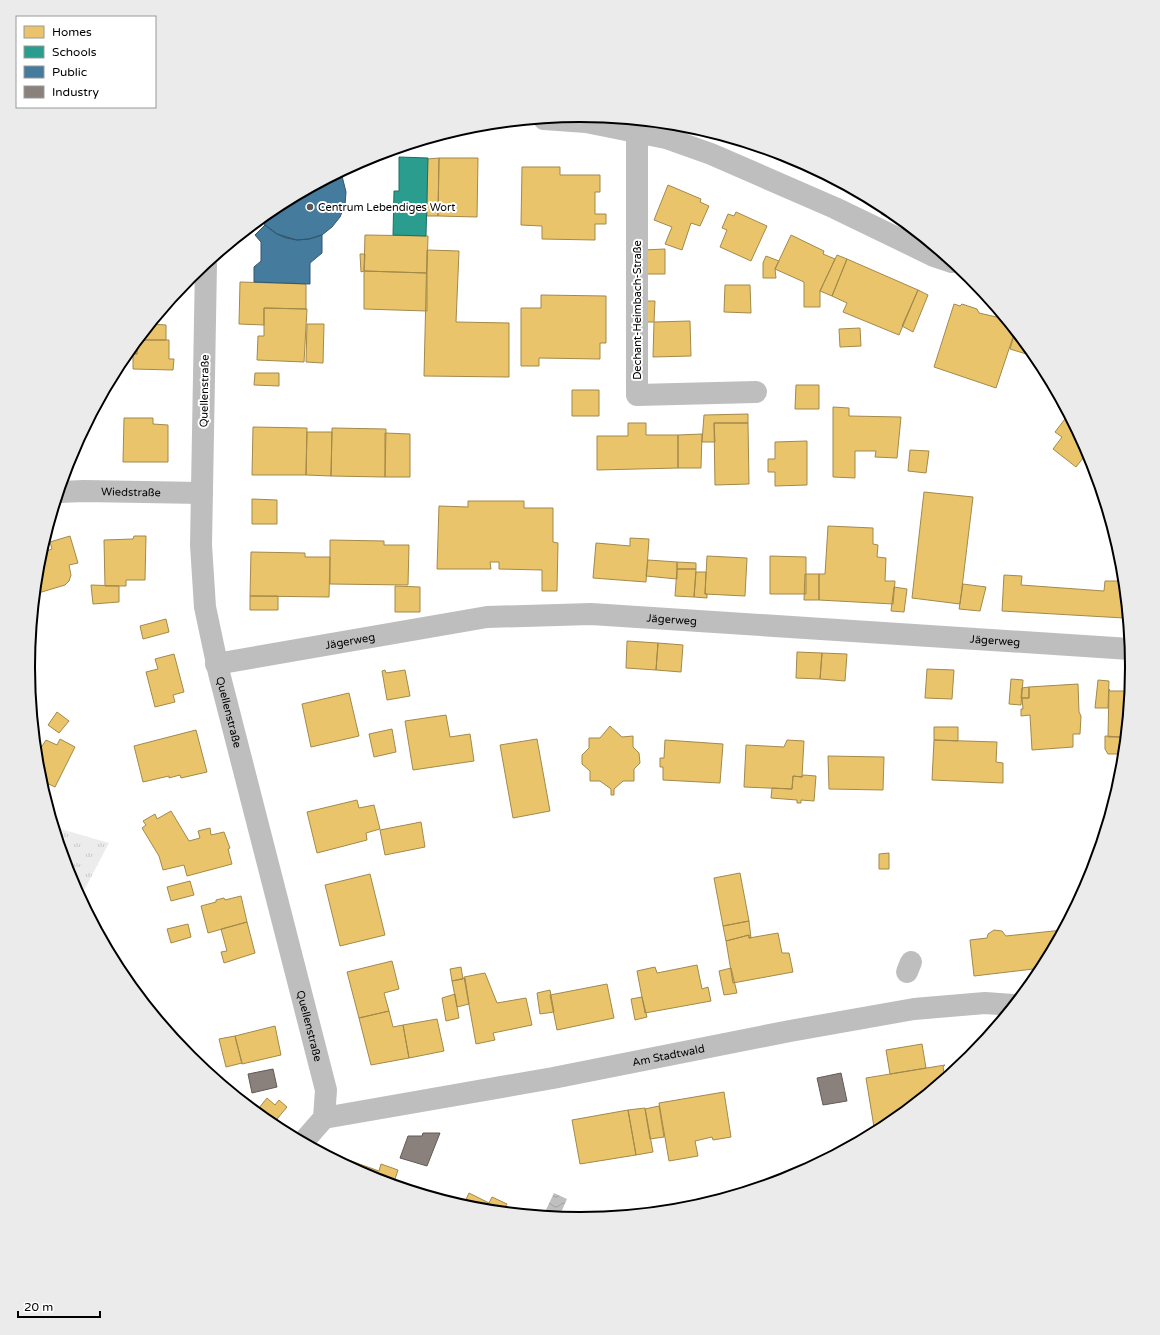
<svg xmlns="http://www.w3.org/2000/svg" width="1160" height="1335" font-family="'Varela Round',sans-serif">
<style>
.grass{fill:url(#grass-tufts)}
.water{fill:url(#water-waves)}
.homes{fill:#e9c46a;stroke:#a3894a}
.schools{fill:#2a9d8f;stroke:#1d6e64}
.public{fill:#457b9d;stroke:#30566e}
.industry{fill:#8a817c;stroke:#615a57}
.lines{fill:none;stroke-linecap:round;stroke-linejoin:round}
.minor{stroke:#bebebe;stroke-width:22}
.poi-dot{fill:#595959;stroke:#fff;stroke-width:1.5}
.labels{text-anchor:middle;stroke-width:4;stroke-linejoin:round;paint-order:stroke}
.poi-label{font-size:11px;fill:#000;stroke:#fff;text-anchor:start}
.street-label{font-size:11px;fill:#000;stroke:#fff}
.rim{fill:none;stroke:#000;stroke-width:2}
</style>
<defs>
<pattern id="grass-tufts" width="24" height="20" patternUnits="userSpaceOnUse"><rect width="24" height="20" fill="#ececec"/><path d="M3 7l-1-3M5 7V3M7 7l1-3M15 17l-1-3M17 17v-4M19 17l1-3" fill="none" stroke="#c9c9c9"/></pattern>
<pattern id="water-waves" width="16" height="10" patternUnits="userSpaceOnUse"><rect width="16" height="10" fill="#bfbfbf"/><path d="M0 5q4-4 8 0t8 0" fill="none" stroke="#a2a2a2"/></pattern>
</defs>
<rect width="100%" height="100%" fill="#fff"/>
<path class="grass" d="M 54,827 L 109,843 L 80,898 L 70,879 Z"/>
<path class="water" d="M 554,1193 L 567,1199 L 559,1217 L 543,1216 Z"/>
<path class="homes" d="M 439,158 L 478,158 L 477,217 L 438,216 Z
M 439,158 L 438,216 L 427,216 L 427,159 Z
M 522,167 L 560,167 L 560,175 L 600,175 L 600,192 L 595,192 L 595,214 L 606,214 L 606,224 L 595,224 L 595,240 L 542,239 L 542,226 L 521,225 Z
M 668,185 L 701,199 L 700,202 L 709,206 L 700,226 L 691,223 L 682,250 L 665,244 L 672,227 L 654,220 Z
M 885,208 L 887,209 L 909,227 L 881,214 Z
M 736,212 L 767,226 L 751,261 L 720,247 L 727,230 L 722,228 L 728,214 L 734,216 Z
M 365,235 L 428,236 L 427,273 L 364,271 Z
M 791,235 L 824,251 L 823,254 L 835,259 L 820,291 L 820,307 L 804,307 L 804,282 L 775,269 Z
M 665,249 L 665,274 L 644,274 L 643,250 Z
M 427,250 L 459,251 L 456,322 L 509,323 L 509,377 L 424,376 Z
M 360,254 L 365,254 L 364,271 L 361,272 Z
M 837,255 L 847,259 L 832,296 L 820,291 Z
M 766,256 L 779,261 L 775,269 L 776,278 L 763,278 L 763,263 Z
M 847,259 L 918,290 L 899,335 L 843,312 L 847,303 L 832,296 Z
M 364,271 L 427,273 L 427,311 L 364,309 Z
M 240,282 L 306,284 L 306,309 L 264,308 L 264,325 L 239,324 Z
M 725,285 L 750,285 L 751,313 L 724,312 Z
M 918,290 L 928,295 L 913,332 L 902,326 Z
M 541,295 L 606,296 L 606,343 L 600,343 L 600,359 L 539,358 L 539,366 L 521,366 L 521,308 L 541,308 Z
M 644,301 L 655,301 L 654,322 L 643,322 Z
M 954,304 L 960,306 L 962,304 L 977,309 L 979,313 L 1005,319 L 1015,331 L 996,388 L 934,367 Z
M 264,308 L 307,309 L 304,362 L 257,360 L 258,336 L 264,336 Z
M 690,321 L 691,356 L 653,357 L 654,322 Z
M 151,324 L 166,325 L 166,340 L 139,340 Z
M 307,324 L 324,324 L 323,363 L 306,362 Z
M 860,328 L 861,346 L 840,347 L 839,329 Z
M 1015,332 L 1036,357 L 1010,349 Z
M 138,340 L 169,340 L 169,359 L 174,359 L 173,370 L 133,369 L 133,354 L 137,354 Z
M 137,341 L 137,354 L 128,352 Z
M 255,373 L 279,373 L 279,386 L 254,385 Z
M 796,385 L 819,385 L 819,409 L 795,409 Z
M 572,390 L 599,390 L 599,416 L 572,416 Z
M 1061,402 L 1090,456 L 1087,453 L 1076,467 L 1053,449 L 1062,437 L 1055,432 L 1068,415 L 1058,407 Z
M 833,407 L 849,408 L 849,416 L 901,417 L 897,458 L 875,457 L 876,451 L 855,451 L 855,478 L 833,477 Z
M 748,414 L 748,423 L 714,423 L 715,442 L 702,442 L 704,415 Z
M 124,418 L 153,418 L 153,424 L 168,425 L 168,462 L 123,462 Z
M 628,423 L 646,423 L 646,435 L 678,435 L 678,468 L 597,470 L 597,436 L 628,436 Z
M 714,423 L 748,423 L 749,484 L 715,485 Z
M 253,427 L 307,428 L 306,475 L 252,475 Z
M 332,428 L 386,429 L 385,477 L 331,476 Z
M 307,432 L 332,432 L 331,476 L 306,475 Z
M 385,433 L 410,434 L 410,477 L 385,477 Z
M 702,434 L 701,468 L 678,468 L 678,435 Z
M 807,441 L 807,485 L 775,486 L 775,472 L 768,472 L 768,459 L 775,459 L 775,442 Z
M 910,450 L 929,451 L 926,473 L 908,471 Z
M 924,492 L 973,497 L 960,604 L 912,598 Z
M 252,499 L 277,500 L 277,524 L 252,524 Z
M 468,501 L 524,501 L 524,508 L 553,508 L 553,542 L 558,543 L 557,591 L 542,591 L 542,570 L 499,569 L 499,562 L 490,562 L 491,569 L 437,569 L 439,506 L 468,507 Z
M 828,526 L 873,528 L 873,544 L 878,545 L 877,557 L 886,558 L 885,581 L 895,581 L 893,604 L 819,600 L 819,574 L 825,574 Z
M 70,536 L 78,563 L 69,565 L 71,575 L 69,581 L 65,585 L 35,594 L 41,553 L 52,549 L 50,542 Z
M 134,536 L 146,536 L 145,580 L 126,580 L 126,586 L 105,586 L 104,540 L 133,539 Z
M 630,538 L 649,539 L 646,582 L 593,578 L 596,543 L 630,546 Z
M 330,540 L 384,541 L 384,545 L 409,545 L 408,585 L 330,584 Z
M 251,552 L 305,553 L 305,557 L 330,557 L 329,597 L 250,596 Z
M 707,556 L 747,558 L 745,596 L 705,594 Z
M 770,556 L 806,557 L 806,594 L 770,594 Z
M 648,560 L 677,562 L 677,579 L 646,576 Z
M 677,562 L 696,563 L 696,569 L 677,569 Z
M 677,569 L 696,569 L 694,597 L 675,596 Z
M 696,572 L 706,572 L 705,594 L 707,594 L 707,598 L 694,597 Z
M 805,574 L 819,574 L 819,600 L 804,600 Z
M 1004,575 L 1022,576 L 1021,585 L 1104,591 L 1105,581 L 1124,581 L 1124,618 L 1002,611 Z
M 963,584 L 986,587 L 980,611 L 959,609 Z
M 91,585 L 119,586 L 119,602 L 93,604 Z
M 395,586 L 420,587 L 420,612 L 395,612 Z
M 894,587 L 907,589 L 904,612 L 891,611 Z
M 1124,587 L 1126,608 L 1123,607 Z
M 250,596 L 278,596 L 278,610 L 250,610 Z
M 166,619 L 169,632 L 143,639 L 140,626 Z
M 627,641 L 658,643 L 656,670 L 626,668 Z
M 658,643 L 683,645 L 681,672 L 656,670 Z
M 797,652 L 822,653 L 820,679 L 796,678 Z
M 822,653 L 847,654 L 845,681 L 820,679 Z
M 174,654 L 184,692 L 173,695 L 175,702 L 155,707 L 146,672 L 158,669 L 155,659 Z
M 927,669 L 954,670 L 952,699 L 925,698 Z
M 385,670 L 386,673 L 405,670 L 410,696 L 387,700 L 382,671 Z
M 1011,679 L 1023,680 L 1021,705 L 1009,704 Z
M 1098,680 L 1109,681 L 1108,708 L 1095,708 Z
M 1078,684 L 1079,712 L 1081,716 L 1080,734 L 1073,734 L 1073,747 L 1032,750 L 1030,715 L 1021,716 L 1021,709 L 1023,709 L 1022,698 L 1029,698 L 1029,687 Z
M 1029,687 L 1029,698 L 1021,698 L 1022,688 Z
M 1109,689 L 1110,691 L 1130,691 L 1125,737 L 1108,737 Z
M 349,693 L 359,736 L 311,747 L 302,704 Z
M 57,712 L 69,721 L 59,733 L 48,725 Z
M 446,715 L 450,737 L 470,734 L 474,761 L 413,770 L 405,721 Z
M 610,726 L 622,737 L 633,736 L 633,747 L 639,753 L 640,763 L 634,769 L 634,781 L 623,781 L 614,789 L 614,795 L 611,795 L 611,789 L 600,781 L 590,781 L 590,771 L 582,764 L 582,755 L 589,748 L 589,738 L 600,738 Z
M 934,727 L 958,727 L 958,741 L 934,740 Z
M 392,729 L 396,752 L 374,757 L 369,734 Z
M 196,730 L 207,772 L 181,778 L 180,775 L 169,778 L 169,776 L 143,782 L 134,746 Z
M 1105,736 L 1121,737 L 1121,754 L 1108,754 L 1105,749 Z
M 1121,737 L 1125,737 L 1124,751 L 1121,751 Z
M 60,739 L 75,747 L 55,787 L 40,780 L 37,754 L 46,740 L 57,745 Z
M 537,739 L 550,811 L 513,818 L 500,745 Z
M 665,740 L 723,744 L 720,783 L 663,780 L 663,767 L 660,767 L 660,758 L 664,758 Z
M 787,740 L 804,741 L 802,777 L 793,776 L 792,789 L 744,787 L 746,745 L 784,747 Z
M 934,740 L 997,742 L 996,762 L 1003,763 L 1003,783 L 932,780 Z
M 828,756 L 884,757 L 883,790 L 829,789 Z
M 803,775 L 816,776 L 814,801 L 801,800 L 801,803 L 797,803 L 797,800 L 771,798 L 772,788 L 792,789 L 793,776 L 802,777 Z
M 357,800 L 359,808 L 374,805 L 380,829 L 366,833 L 367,840 L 317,853 L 307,812 Z
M 171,811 L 189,841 L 200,838 L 198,831 L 210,828 L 211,835 L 224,832 L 230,848 L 228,849 L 232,864 L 187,876 L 184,865 L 163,870 L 159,856 L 142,828 L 146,825 L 143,821 L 155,814 L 157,819 Z
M 421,822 L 425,847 L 385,855 L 380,830 Z
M 889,853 L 889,869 L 879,869 L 879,854 Z
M 740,873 L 749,921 L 723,926 L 714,878 Z
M 370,874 L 385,935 L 340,946 L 325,885 Z
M 190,881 L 194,895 L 171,901 L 167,887 Z
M 241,896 L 247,922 L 208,933 L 201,906 L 216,902 L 216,900 L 224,898 L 225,900 Z
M 749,921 L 751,938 L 749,938 L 749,935 L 726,941 L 723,926 Z
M 247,922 L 255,953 L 224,963 L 221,952 L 227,951 L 221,929 Z
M 188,924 L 191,937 L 171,943 L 167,929 Z
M 994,930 L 1002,931 L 1006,936 L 1063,930 L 1042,968 L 974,976 L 970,940 L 987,938 L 988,934 Z
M 778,933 L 782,953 L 789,953 L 793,972 L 733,983 L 726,941 L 749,935 L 749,938 Z
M 392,961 L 399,989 L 384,993 L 389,1011 L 359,1018 L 347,972 Z
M 697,965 L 702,989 L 708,987 L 711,1001 L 645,1013 L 637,971 L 655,967 L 657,973 Z
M 461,967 L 463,979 L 452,981 L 450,969 Z
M 731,968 L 737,993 L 724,995 L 719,971 Z
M 485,973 L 497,1003 L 526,998 L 532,1025 L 493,1033 L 495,1040 L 476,1044 L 464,977 Z
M 465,978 L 469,1004 L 457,1007 L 452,981 Z
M 607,984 L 614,1018 L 557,1030 L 550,995 Z
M 550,990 L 554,1012 L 540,1014 L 537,993 Z
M 455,994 L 459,1018 L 446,1021 L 442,998 Z
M 642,997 L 647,1017 L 635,1020 L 631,999 Z
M 389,1011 L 393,1027 L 403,1025 L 409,1058 L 371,1065 L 359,1018 Z
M 437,1019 L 444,1051 L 409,1058 L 403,1025 Z
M 275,1026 L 281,1055 L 242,1064 L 235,1036 Z
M 235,1036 L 242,1063 L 226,1067 L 219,1039 Z
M 922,1044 L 926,1068 L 890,1074 L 886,1050 Z
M 945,1065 L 943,1067 L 945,1078 L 889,1124 L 874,1127 L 866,1078 Z
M 724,1092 L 731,1137 L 713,1140 L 712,1137 L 695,1141 L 698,1156 L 669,1161 L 659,1103 Z
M 267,1098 L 275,1105 L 279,1100 L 287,1107 L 272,1125 L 248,1106 L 251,1102 L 259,1108 Z
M 659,1106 L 664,1137 L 650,1139 L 645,1109 Z
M 645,1108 L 653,1152 L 636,1155 L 628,1110 Z
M 628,1110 L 636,1155 L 580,1164 L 572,1120 Z
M 351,1161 L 379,1171 L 381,1164 L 398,1170 L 395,1179 L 397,1186 L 369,1177 L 349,1167 Z
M 469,1193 L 489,1203 L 492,1197 L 507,1204 L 504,1209 L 507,1212 L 472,1209 L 463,1206 Z"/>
<path class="schools" d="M 399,157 L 428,158 L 426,236 L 393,235 L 394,191 L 399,191 Z"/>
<path class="public" d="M 341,172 L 346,192 L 345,205 L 340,217 L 332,227 L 322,235 L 309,239 L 297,240 L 286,238 L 277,234 L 265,225 L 261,219 L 274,208 Z
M 265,225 L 277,234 L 297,240 L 309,239 L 322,235 L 322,253 L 310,263 L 310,284 L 254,282 L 254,267 L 261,261 L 261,242 L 255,235 Z"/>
<path class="industry" d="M 273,1069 L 277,1087 L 252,1093 L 248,1074 Z
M 841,1073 L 847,1101 L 823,1105 L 817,1078 Z
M 423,1133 L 440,1133 L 427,1166 L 400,1158 L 408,1136 L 422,1136 Z"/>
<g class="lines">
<g class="minor">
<path d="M 544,119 L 586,122 L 666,138 L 711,154 L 835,208 L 934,256 L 952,262"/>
<path d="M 637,131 L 637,395 L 756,392"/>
<path id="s1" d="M 206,264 L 201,545 L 205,607 L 219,673 L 326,1090 L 324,1118 L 303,1142"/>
<path id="s2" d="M 59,492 L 84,491 L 202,493"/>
<path id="s3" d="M 216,664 L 487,617 L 591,614 L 1130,649"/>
<path d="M 907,972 L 911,962"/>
<path id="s4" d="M 324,1118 L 553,1078 L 790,1031 L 914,1009 L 985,1003 L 1013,1005"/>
</g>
</g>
<circle class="poi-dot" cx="310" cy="207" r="4"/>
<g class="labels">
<g class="poi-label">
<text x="318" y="211">Centrum Lebendiges Wort</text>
</g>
<g class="street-label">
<text transform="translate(637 310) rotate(-90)" y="4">Dechant-Heimbach-Straße</text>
<text transform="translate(204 391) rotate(-89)" y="4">Quellenstraße</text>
<text dy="4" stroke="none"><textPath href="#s2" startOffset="72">Wiedstraße</textPath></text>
<text dy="4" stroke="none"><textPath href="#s3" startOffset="460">Jägerweg</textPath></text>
<text dy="4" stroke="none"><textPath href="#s3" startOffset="784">Jägerweg</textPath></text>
<text dy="4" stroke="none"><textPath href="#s3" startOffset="136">Jägerweg</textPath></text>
<text dy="4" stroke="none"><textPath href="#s1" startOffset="451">Quellenstraße</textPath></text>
<text dy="4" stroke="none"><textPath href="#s1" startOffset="775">Quellenstraße</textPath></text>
<text dy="4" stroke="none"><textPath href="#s4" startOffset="350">Am Stadtwald</textPath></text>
</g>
</g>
<path d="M0 0H1160V1335H0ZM35 667a545 545 0 1 1 1090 0a545 545 0 1 1-1090 0Z" fill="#ebebeb" fill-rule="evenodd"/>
<path class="rim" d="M35 667a545 545 0 1 1 1090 0a545 545 0 1 1-1090 0Z"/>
<rect x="16" y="16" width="140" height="92" fill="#ffffff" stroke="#999999"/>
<rect x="24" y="26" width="20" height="12" fill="#e9c46a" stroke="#999999"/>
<text x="52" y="36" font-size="12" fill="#000000">Homes</text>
<rect x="24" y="46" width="20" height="12" fill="#2a9d8f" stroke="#999999"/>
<text x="52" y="56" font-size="12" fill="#000000">Schools</text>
<rect x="24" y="66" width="20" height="12" fill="#457b9d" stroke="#999999"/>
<text x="52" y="76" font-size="12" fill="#000000">Public</text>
<rect x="24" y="86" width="20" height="12" fill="#8a817c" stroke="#999999"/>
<text x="52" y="96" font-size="12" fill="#000000">Industry</text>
<path d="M18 1311v6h82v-6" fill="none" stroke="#000000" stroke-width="2"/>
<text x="24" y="1311" font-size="12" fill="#000000" stroke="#ffffff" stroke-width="3" paint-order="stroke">20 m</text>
</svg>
